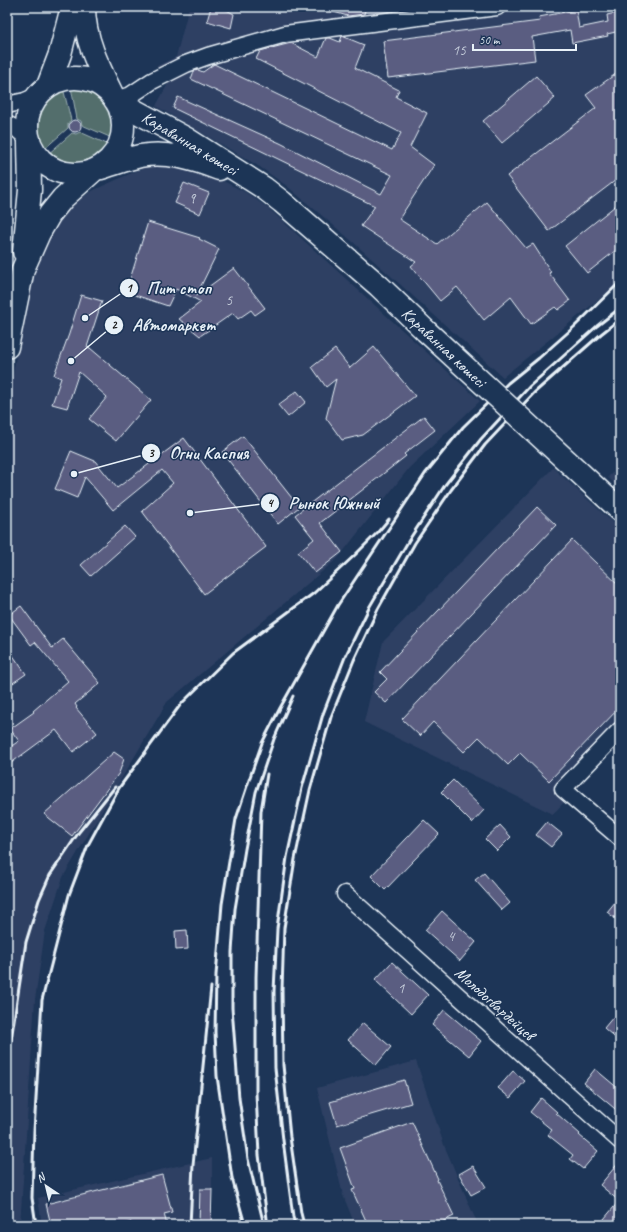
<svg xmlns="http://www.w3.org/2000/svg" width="627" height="1232" font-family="Caveat,sans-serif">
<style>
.built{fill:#2f4164}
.green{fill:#526e6c;stroke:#9db0b2}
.building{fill:#5a5d81;stroke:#e8f1f8}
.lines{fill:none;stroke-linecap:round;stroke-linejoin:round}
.minor-casing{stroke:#e8f1f8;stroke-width:19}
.secondary-casing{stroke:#e8f1f8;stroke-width:25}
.minor{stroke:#1d3557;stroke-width:16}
.secondary{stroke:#1d3557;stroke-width:22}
.rail{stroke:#e8f1f8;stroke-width:3}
.secondary-bridge-casing{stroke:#e8f1f8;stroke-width:25;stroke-linecap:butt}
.secondary-bridge{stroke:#1d3557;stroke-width:22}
.labels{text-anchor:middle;stroke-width:3;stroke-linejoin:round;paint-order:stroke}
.number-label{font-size:15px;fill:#c4ccda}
.street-label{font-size:17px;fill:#e8f1f8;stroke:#1d3557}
.leader{fill:none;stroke:#e8f1f8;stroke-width:1.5}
.callout-dot{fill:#e8f1f8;stroke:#1d3557;stroke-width:1.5}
.mark-label{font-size:12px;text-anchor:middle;font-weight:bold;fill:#111}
.callout-label{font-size:18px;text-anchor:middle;font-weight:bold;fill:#e8f1f8;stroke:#1d3557;stroke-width:3;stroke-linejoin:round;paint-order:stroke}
</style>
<rect width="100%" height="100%" fill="#1d3557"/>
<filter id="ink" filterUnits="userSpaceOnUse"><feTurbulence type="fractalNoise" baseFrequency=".025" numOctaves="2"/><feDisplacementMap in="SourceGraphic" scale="8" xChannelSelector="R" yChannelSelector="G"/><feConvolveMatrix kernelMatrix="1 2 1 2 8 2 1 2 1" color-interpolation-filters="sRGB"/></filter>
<g filter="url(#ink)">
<path class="built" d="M 189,7 L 620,7 L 620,282 L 503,377 L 352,241 L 287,186 L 260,167 L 156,106 L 170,80 L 157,66 L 176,57 Z
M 154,163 L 178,166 L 209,174 L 245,192 L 268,208 L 480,401 L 409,468 L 338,558 L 167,702 L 63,877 L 45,931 L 35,999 L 20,1225 L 7,1225 L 7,409 L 30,276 L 52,224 L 70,205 L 94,190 Z
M 620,466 L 620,489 L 608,477 Z
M 553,468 L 620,529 L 620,742 L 553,814 L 364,722 L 383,642 Z
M 416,1061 L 444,1145 L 474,1216 L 479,1225 L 355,1225 L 343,1195 L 317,1088 Z
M 212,1158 L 212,1225 L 42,1225 L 38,1198 Z"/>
<path class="green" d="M 71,87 C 100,87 118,109 112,138 L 82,125 L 81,121 L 77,119 Z
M 63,88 L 71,120 L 68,124 L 68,128 L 43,150 C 26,125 36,99 63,88 Z
M 80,132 L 109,145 C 95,166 67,173 47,155 L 72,133 L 76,134 Z"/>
<path class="building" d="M 211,7 L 221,7 L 234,14 L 231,28 L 207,21 Z
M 326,7 L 366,7 L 364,14 L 348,16 L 326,10 Z
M 576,10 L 579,28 L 608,22 L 607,15 L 620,12 L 620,31 L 607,34 L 608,36 L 572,43 L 570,30 L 532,37 L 535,60 L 388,78 L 383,41 L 540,21 L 539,17 Z
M 342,36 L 364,45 L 355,68 L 399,90 L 396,97 L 427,113 L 410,147 L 434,165 L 399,219 L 437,244 L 487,202 L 526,248 L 533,244 L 551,272 L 549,273 L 570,301 L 558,310 L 555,307 L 531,324 L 511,297 L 484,320 L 457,287 L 440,301 L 411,266 L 416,262 L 361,226 L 375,206 L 173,108 L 178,97 L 280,143 L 381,194 L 392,175 L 191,79 L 194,71 L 198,70 L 203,72 L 214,64 L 392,150 L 401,133 L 256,59 L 260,51 L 291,43 L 318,57 L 326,38 L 330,38 L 340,42 Z
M 620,71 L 620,177 L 549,231 L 507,176 L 596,108 L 586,95 Z
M 536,76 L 555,98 L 502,143 L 483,121 Z
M69 126a6 6 0 1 1 12 0a6 6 0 1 1-12 0Z
M 184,183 L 209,193 L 200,214 L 175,203 Z
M 620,202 L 620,247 L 587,273 L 565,246 Z
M 148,222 L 200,238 L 199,239 L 219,249 L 196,296 L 234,268 L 265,308 L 255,315 L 251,310 L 238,319 L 233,313 L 200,336 L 179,319 L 201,302 L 176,289 L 168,306 L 126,292 Z
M 81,295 L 102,301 L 87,347 L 90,348 L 151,400 L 116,441 L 89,419 L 107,397 L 79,372 L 67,408 L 52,404 L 61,378 L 54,375 L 69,334 Z
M 374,347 L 415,396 L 363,435 L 342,440 L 326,418 L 336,379 L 326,387 L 312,367 L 335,349 L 350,368 Z
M 297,391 L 306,402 L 288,417 L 278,405 Z
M 424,416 L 435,430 L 404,454 L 406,456 L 320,523 L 342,552 L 315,573 L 298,552 L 314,539 L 295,515 Z
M 243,436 L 299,507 L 278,524 L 222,452 Z
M 184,438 L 266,547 L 204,594 L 142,511 L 173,483 L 162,470 L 113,510 L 85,477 L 77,498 L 55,489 L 71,451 L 95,461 L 117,488 Z
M 537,507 L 556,525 L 386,703 L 374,692 L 387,679 L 380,672 Z
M 125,526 L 135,537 L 91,576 L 81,565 Z
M 572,540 L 620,586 L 620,707 L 549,781 L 520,753 L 508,765 L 479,737 L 464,752 L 433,722 L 420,736 L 402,719 Z
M 21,606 L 52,648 L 63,639 L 100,683 L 75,704 L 77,707 L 76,708 L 97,733 L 73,752 L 56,730 L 7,766 L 7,749 L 19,741 L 10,729 L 34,712 L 33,711 L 68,681 L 35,642 L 31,645 L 9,615 Z
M 7,647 L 26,674 L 7,687 Z
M 114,752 L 124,759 L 119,773 L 72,836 L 44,814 Z
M 453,780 L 484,810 L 472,823 L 441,792 Z
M 424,820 L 439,834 L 385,890 L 371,876 Z
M 547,822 L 562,834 L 551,847 L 536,835 Z
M 500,825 L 511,837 L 497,851 L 485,839 Z
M 484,873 L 510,903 L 502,910 L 475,880 Z
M 620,896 L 620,922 L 607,912 Z
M 442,911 L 476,942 L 460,961 L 425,930 Z
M 187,930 L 188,949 L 176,950 L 175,931 Z
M 392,962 L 428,995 L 411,1014 L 375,980 Z
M 444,1010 L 481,1041 L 469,1056 L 432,1025 Z
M 614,1016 L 620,1021 L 620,1042 L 604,1028 Z
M 363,1023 L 391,1047 L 376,1065 L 348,1040 Z
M 595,1069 L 620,1090 L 620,1113 L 584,1083 Z
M 513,1071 L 525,1081 L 510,1098 L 498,1088 Z
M 404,1080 L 411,1103 L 337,1125 L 330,1102 Z
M 541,1098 L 557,1112 L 556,1113 L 580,1134 L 579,1135 L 598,1151 L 583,1169 L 570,1159 L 573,1155 L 548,1135 L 552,1130 L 530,1112 Z
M 412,1122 L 438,1179 L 437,1180 L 454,1216 L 435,1225 L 368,1225 L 352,1190 L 355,1189 L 340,1148 Z
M 620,1161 L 620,1218 L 614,1225 L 599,1225 L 619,1201 L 600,1185 Z
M 473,1166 L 486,1187 L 471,1195 L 459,1174 Z
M 162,1175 L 172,1212 L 164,1214 L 167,1225 L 132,1225 L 131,1222 L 121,1225 L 51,1225 L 46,1204 Z
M 200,1189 L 212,1189 L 211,1225 L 199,1225 Z"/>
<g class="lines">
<g class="minor-casing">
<path id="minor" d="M 115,100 L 131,95 L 152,81 L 186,64 L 208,56 L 285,34 L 497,7
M 7,105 L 25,101 L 37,96
M 7,124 L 18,130 L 28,139
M 620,730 L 563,789 L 620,838
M 345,894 L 620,1141"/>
</g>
<g class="secondary-casing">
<path id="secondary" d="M 84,7 C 84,38 98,66 112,94
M27 126a48 48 0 1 1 96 0a48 48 0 1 1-96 0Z
M 48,86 L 60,54 L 72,7
M 115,100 L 187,139 L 264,188 L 282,202 L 379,286 L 426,331
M 101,168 C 114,164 127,159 140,156 C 167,151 194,159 219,169
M 24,252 L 30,190 L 29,142
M 7,347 L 23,269 L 39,233 L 50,214 L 63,198 L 93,171
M 606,497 L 620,510"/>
</g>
<use href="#minor" class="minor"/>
<use href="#secondary" class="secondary"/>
<path class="rail" d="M 7,1066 L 26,942 L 39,900 L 50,875 L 79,832 L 115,787
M 267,1219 L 259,1155 L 256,1093 L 256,977 L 261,811 L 267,774
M 36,1225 L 32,1198 L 34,1131 L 42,1000 L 69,895 L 88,845 L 119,788 L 181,704 L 233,653 L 314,593 L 355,555 L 378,532 L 389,519
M 190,1225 L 193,1165 L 211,987
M 245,1225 L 232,1178 L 217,1076 L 215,1032 L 216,975 L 222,904 L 236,819 L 250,777 L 262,743 L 280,708 L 338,605 L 425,474 L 463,427 L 508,383 L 539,358 L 574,327 L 620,282
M 264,1225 L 248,1159 L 239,1098 L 232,1008 L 232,952 L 235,909 L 245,849 L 256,792 L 274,739 L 293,696
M 295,1225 L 293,1217 L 283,1140 L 275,1068 L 274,991 L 277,929 L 287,857 L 302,788 L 323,714 L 345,657 L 370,606 L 409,540 L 445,485 L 481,439 L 530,386 L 597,326 L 620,308
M 304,1225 L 301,1213 L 290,1137 L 283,1065 L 282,990 L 284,928 L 295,859 L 310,790 L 331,717 L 354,660 L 378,609 L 415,543 L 451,490 L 485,445 L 534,393 L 601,334 L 620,319"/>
<g class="secondary-bridge-casing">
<path id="secondary-bridge" d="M 426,331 L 606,497"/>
</g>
<use href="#secondary-bridge" class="secondary-bridge"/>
</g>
</g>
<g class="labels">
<g class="number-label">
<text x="459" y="55">15</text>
<text x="192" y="203">9</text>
<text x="229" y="305">5</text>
<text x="451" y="941">4</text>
<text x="401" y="993">1</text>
</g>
<g class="street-label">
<text transform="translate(190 143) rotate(31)" y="6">Караванная көшесі</text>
<text transform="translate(444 347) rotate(43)" y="6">Караванная көшесі</text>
<text transform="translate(495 1003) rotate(42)" y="6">Молодогвардейцев</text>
</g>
</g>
<path class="leader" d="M85 318L129 288M71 361L114 325M74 474L151 453M190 513L270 503"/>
<g class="callout-dot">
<circle cx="85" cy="318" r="4"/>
<circle cx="71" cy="361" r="4"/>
<circle cx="74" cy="474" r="4"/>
<circle cx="190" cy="513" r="4"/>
<circle cx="129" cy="288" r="10"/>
<circle cx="114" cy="325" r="10"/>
<circle cx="151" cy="453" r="10"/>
<circle cx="270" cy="503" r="10"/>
</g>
<g class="mark-label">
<text x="129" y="292">1</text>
<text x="114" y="329">2</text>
<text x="151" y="457">3</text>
<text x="270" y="507">4</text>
</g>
<g class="callout-label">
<text x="179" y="294">Пит стоп</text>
<text x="174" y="331">Автомаркет</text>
<text x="209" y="459">Огни Каспия</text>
<text x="334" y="509">Рынок Южный</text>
</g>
<rect width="627" height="1232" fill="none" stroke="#1d3557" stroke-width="24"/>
<rect x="12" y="12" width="603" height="1208" fill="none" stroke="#e8f1f8" stroke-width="1.5" filter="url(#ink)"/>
<g transform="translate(46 1186) rotate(325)" stroke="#1d3557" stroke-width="3" paint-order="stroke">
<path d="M0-3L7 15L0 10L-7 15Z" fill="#e8f1f8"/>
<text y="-6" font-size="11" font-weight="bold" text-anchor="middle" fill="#e8f1f8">N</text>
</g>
<path d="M473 44v6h103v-6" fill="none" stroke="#e8f1f8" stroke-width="2"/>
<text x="479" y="44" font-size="12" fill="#e8f1f8" stroke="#1d3557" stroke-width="3" paint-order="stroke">50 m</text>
</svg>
